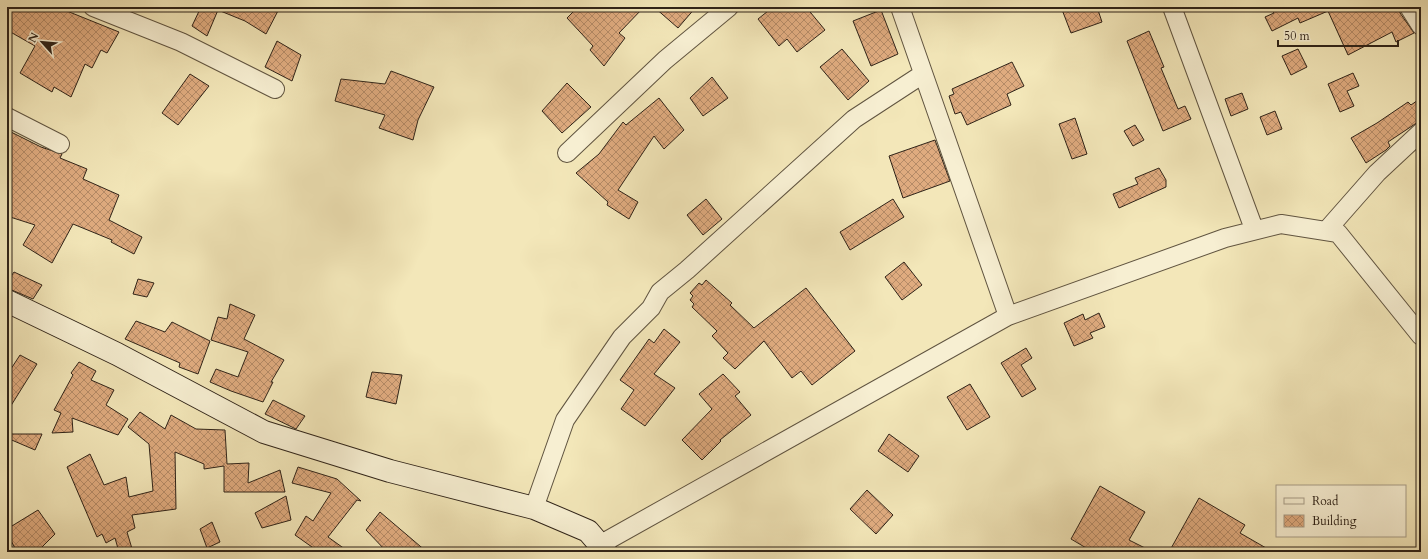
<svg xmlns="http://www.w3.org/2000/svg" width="1428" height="559" font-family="Cardo,serif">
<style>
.building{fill:url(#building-cross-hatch);stroke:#2f2318}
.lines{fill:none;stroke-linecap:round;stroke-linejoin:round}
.street-casing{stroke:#605440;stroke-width:20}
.secondary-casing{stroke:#2f2318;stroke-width:24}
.street{stroke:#f7efd2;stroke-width:18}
.secondary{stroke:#f7efd2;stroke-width:22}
</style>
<defs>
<pattern id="building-cross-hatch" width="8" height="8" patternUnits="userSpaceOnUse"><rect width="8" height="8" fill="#dfab7f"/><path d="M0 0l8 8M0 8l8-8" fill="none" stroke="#b58b67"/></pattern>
</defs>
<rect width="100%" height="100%" fill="#f3e7b9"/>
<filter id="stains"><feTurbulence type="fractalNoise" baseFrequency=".005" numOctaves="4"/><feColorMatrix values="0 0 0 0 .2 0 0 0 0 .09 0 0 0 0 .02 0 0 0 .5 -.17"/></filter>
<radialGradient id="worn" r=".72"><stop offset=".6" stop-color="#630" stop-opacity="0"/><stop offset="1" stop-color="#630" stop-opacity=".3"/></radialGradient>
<path class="building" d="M 7,7 L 57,7 L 119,32 L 107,53 L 101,50 L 92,68 L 85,64 L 71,97 L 54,87 L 52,92 L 20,73 L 35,46 L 7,30 Z
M 201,7 L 280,7 L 266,34 L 245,21 L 218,10 L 207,36 L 192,26 Z
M 578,7 L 644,7 L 619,33 L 625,38 L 604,66 L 590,50 L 593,46 L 567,18 Z
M 654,7 L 696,7 L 678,28 Z
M 773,7 L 806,7 L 825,30 L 797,52 L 787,39 L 779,46 L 758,19 Z
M 1061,7 L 1097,7 L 1102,22 L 1071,33 Z
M 1270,7 L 1399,7 L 1400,13 L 1414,33 L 1396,42 L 1392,32 L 1348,55 L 1328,11 L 1300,23 L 1298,18 L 1272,31 L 1265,17 L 1274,13 Z
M 881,10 L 898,54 L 871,66 L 853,21 Z
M 1149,31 L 1164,67 L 1161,68 L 1178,109 L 1185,106 L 1191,119 L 1163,131 L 1127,41 Z
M 277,41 L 301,55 L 292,81 L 265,67 Z
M 842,49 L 869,81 L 848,100 L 820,67 Z
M 1298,49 L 1307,67 L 1291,75 L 1282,56 Z
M 1012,62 L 1024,86 L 1007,94 L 1011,105 L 967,125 L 961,112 L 955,114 L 949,96 L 954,94 L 952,89 Z
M 391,71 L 434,87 L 418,120 L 413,140 L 379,128 L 385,115 L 335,101 L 341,79 L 385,84 Z
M 1353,73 L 1359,86 L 1347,91 L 1354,106 L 1340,112 L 1328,84 Z
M 190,74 L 209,86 L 178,125 L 162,113 Z
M 712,77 L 728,98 L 703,116 L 690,98 Z
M 567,83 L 591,107 L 562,133 L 542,111 Z
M 1242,93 L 1248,109 L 1231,116 L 1225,99 Z
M 659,98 L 684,130 L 664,149 L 654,136 L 618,190 L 638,202 L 629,219 L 607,205 L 608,202 L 576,173 L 599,154 L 623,122 L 626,125 Z
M 1421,98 L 1421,120 L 1388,142 L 1390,146 L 1386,150 L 1366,163 L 1351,138 L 1377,123 L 1408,102 L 1411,105 Z
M 1275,111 L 1282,129 L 1267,135 L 1260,117 Z
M 1075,118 L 1087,154 L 1072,159 L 1059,124 Z
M 1135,125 L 1144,140 L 1133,146 L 1124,131 Z
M 7,130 L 41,147 L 62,154 L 60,158 L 87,169 L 83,179 L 119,195 L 109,220 L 142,237 L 134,254 L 111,242 L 112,240 L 73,224 L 52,263 L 23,245 L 35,225 L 7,216 Z
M 935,140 L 950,181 L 903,198 L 889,156 Z
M 1159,168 L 1166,180 L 1166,187 L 1119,208 L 1113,194 L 1138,184 L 1135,178 Z
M 706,199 L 722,219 L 703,235 L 687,215 Z
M 893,199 L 904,217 L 850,250 L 840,232 Z
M 904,262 L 922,285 L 902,300 L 885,277 Z
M 14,272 L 42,285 L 33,299 L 7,288 L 7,282 Z
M 138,279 L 154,283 L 147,297 L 133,294 Z
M 706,280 L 732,303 L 730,305 L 754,328 L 806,288 L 855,351 L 812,385 L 801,371 L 792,378 L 764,341 L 735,369 L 723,358 L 728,353 L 712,336 L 717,331 L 692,307 L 694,304 L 690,300 L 693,296 L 690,293 L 699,283 L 702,285 Z
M 230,304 L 255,315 L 244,339 L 284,360 L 271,382 L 273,382 L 263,402 L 231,391 L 210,382 L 216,369 L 238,377 L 248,352 L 211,340 L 218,317 L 227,319 Z
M 1099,313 L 1105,327 L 1090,333 L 1093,338 L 1074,346 L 1064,323 L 1083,314 L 1085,320 Z
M 136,321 L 165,332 L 172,322 L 210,341 L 198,374 L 179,367 L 180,363 L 125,339 Z
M 664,329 L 680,342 L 654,374 L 675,388 L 645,426 L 621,409 L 634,390 L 620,380 L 649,339 L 654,343 Z
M 1026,348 L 1032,358 L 1021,365 L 1036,389 L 1022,397 L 1001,363 Z
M 20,355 L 37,364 L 7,412 L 7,375 Z
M 79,362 L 96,371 L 91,380 L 114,390 L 106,405 L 128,419 L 118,435 L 72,418 L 73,432 L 52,433 L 61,413 L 54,410 L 73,375 L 71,373 Z
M 372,372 L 402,375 L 396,404 L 366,397 Z
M 723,374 L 740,392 L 735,396 L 751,415 L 720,440 L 721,441 L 702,460 L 682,440 L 712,409 L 699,394 Z
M 970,384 L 990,417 L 967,430 L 947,397 Z
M 273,400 L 305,416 L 296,429 L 265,414 Z
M 140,412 L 165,429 L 171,415 L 196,429 L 225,430 L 227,464 L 249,463 L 248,483 L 280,470 L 285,492 L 224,492 L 224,466 L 204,469 L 204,464 L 175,452 L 176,509 L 132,515 L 135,528 L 127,532 L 133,552 L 119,552 L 115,538 L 106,543 L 102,534 L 97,537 L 67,467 L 90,454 L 104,485 L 126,477 L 129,497 L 153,491 L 149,444 L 128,427 Z
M 7,434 L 42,434 L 35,450 L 7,438 Z
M 889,434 L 919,456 L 908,472 L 878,451 Z
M 298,467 L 337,479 L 361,501 L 357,500 L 328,537 L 349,552 L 319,552 L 295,535 L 306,516 L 313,521 L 331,493 L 292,483 Z
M 1100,486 L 1145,512 L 1129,540 L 1153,552 L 1093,552 L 1071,539 Z
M 867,490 L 893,515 L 876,534 L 850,509 Z
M 286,496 L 291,520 L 262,528 L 255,513 Z
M 1199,498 L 1245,525 L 1240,533 L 1273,552 L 1169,552 Z
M 38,510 L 55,534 L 37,552 L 17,552 L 7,533 L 7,529 Z
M 380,512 L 427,552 L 387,552 L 366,530 Z
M 212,522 L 220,542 L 207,548 L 200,529 Z"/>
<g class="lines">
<g class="street-casing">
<path id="street" d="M 93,7 L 181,42 L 275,89
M 900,7 L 1008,316
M 1172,7 L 1254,229
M 1409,7 L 1421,26
M 7,117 L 60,144
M 567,153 L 665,60 L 729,7
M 1326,231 L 1377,173 L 1421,132
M 534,508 L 565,420 L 622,337 L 651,308 L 660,292 L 687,270 L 854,119 L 923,74
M 601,544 L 1008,316 L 1225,238 L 1281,224 L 1338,233 L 1421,336"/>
</g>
<g class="secondary-casing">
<path id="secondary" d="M 7,301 L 117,354 L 264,432 L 390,471 L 534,508 L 588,531 L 606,552"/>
</g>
<use href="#street" class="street"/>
<use href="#secondary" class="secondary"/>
</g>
<rect width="1428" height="559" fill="none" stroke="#f3e7b9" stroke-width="24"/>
<rect x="8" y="8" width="1412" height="543" fill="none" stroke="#2f2318" stroke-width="2"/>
<rect x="12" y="12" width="1404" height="535" fill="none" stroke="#2f2318"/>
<rect x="1276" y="485" width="130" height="52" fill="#f7efd2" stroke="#a79d88"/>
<rect x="1284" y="498" width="20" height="6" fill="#f7efd2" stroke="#a79d88"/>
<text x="1312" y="505" font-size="12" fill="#2f2318">Road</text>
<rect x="1284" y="515" width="20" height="12" fill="url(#building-cross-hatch)" stroke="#a79d88"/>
<text x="1312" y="525" font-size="12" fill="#2f2318">Building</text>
<g transform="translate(42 42) rotate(297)" stroke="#f7efd2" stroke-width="3" paint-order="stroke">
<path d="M0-3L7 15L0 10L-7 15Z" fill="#2f2318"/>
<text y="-6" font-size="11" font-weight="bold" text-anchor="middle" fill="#2f2318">N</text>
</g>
<path d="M1278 40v6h120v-6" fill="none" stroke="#2f2318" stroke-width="2"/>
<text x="1284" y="40" font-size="12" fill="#2f2318" stroke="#f7efd2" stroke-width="3" paint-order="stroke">50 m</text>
<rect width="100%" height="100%" filter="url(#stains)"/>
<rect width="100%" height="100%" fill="url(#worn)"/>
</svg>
